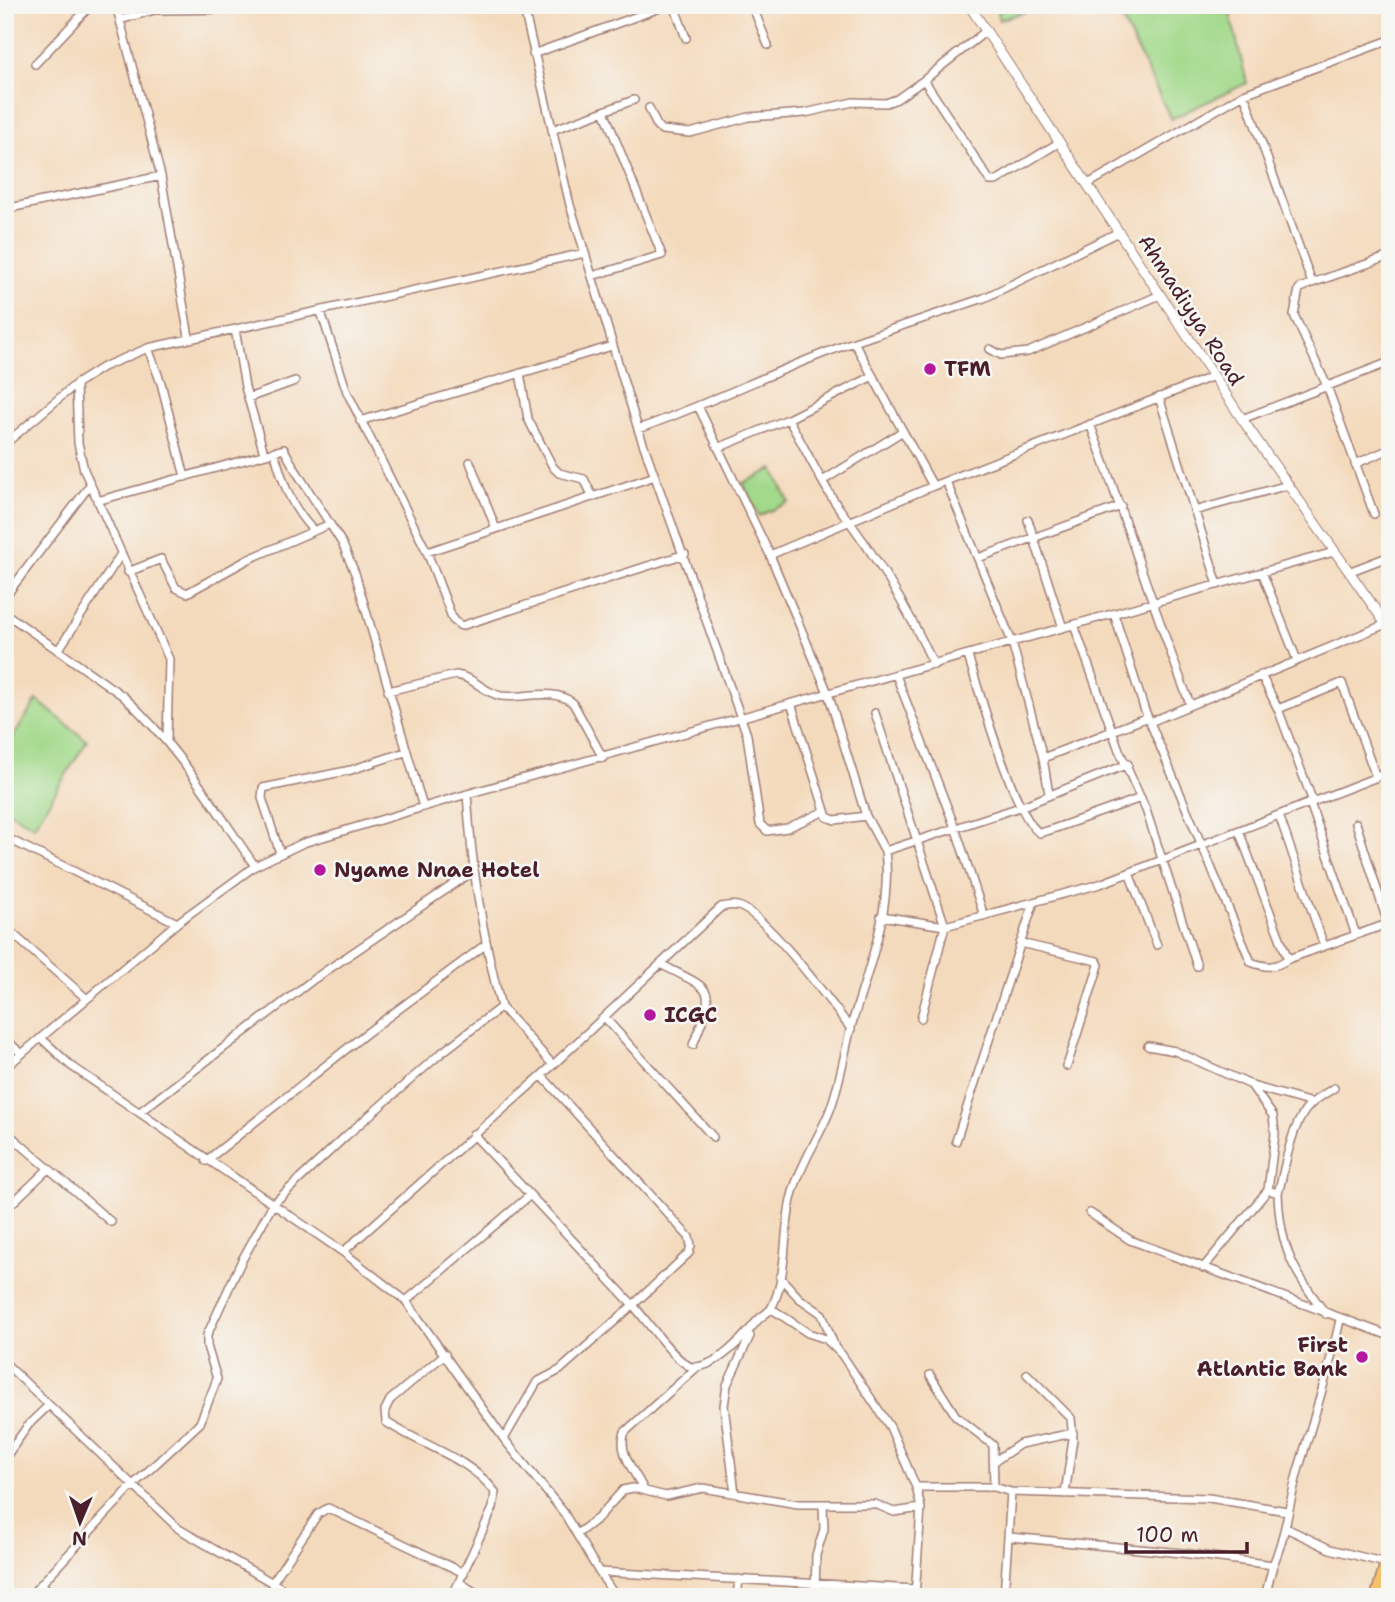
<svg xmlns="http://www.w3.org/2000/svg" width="1395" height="1602" font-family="'Shantell Sans',sans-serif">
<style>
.green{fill:#a2d98a;stroke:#767c5a;stroke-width:2}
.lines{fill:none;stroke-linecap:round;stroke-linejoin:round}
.minor-casing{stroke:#9f7c74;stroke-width:10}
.tertiary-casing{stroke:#9f7c74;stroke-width:11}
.trunk-casing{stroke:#9f7c74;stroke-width:15}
.minor{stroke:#fff;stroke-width:7}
.tertiary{stroke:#fff;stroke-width:9}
.trunk{stroke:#f5c16b;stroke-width:12}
.poi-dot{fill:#b5179e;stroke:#f6f6f2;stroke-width:2.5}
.labels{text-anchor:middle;stroke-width:5;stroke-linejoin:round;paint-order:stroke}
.street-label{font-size:21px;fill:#4a1f2b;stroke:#f6f6f2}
.poi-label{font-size:21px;font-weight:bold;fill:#4a1f2b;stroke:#f6f6f2;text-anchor:start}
</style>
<rect width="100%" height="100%" fill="#f6f6f2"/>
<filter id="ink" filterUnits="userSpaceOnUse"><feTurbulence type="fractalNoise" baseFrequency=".0143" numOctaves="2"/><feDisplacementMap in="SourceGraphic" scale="14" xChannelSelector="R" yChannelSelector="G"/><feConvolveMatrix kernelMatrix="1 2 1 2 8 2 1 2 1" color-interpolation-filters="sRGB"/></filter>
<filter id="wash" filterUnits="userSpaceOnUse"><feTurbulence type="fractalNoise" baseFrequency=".00686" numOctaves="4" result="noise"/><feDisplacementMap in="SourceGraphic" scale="28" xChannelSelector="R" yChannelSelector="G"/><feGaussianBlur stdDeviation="1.57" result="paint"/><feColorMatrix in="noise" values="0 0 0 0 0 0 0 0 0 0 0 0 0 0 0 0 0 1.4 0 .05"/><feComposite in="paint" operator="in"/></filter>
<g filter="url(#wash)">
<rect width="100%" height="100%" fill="#f4dabc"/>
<path class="green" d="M 996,5 L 1047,5 L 999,20 Z
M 1115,5 L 1228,5 L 1247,83 L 1171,119 Z
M 773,469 L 789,502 L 759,516 L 743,483 Z
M 37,700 L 87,741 L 34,826 L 5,810 L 5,749 Z"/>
</g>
<g filter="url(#ink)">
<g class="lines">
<g class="minor-casing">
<path id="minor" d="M 523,5 L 570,205 L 585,253
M 674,5 L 686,38
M 752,5 L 768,45
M 1388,5 L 1390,10
M 120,20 L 154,10 L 241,9 L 258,5
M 533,54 L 668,5
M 35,64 L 91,5
M 924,80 L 990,181 L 996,181 L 1060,142
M 1244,94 L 1312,283 L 1390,256
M 649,108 L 657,126 L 662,130 L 690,133 L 749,117 L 805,113 L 853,102 L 886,103 L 897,99 L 924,80 L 986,31
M 552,130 L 634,100
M 161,176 L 189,337
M 1088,184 L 1244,94 L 1390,40
M 5,209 L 161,176 L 116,5
M 592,276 L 662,255 L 604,111
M 1312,283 L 1299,289 L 1294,315 L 1327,386 L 1374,514
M 321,312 L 347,392 L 427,552 L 655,476
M 235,329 L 245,387 L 264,453
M 854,342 L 984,298 L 1119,232
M 148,348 L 161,383 L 185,477
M 990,349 L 1001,355 L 1028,352 L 1160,295
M 520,373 L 528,419 L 553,467 L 559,473 L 584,479 L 593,497
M 76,384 L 103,367 L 148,348 L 585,253 L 638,429 L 747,735 L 760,824 L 767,831 L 787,828 L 825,811
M 1159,397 L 1218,585
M 248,398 L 295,381
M 699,408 L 770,555 L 828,693 L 866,816 L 885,851
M 788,419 C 804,445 822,485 839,508 C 877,557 908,609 934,665
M 1242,419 L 1390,362
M 360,421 L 612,346
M 1090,424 C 1125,517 1154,611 1190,704
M 638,429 C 712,403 780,368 854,342 L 933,486 L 1214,376
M 5,444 L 76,384 L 78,443 L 84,470 L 169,659 L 167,740
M 718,448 L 788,419 L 873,376
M 274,451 C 283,482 290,507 314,531
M 470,462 L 496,529
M 1355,464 L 1390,449
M 824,480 L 903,431
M 946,481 L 1012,642 L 1043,758
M 97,501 L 284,449 C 298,477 314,498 330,524
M 1194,511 L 1288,485
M 1028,520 L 1063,628
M 427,552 L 453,620 L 461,626 L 685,554
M 770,555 L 933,486
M 978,558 L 1121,506
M 1351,571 L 1390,556
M 128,572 L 161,559 L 176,588 L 187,593 L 249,559 L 330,524 L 342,543 L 355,573 L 423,807
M 1262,572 L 1297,660
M 5,597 L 90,485
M 5,613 L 123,696 C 177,745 214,807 255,866
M 1114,614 L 1144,708 L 1251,962 C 1266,968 1275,968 1288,959 L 1390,923
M 1074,625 L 1119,750 L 1146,810 L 1197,966
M 59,649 L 121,554
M 968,656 C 978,687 1016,822 1040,833 L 1050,830 L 1141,798
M 896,675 L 956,830 L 984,916
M 1261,675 L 1278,709 L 1313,802
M 388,691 L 456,675 C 474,677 484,693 501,696 C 525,699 553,687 573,703 L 603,758
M 791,703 L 827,817 L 835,820 L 866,816
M 1278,709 L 1342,683 L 1376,777
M 875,713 L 945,926 L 921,1018
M 1150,722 L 1386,624
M 467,794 C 472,872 482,932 501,1007
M 1049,794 L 1043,758 L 1148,717
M 1310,803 L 1356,935
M 1279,815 L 1324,946
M 1356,823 L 1388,924
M 1239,831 L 1288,959
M 5,837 L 177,923
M 280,853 L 262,798 L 263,788 L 351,770 L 405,752
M 1129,873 L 1157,945
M 881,916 L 945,926 L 1100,884 L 1390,772
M 5,927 L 87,999
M 1020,943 L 1097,961 L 1099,965 L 1067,1066
M 660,964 C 716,992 716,986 693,1045
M 606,1019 L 713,1137
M 41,1038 L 70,1065 L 343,1252 L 553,1065 L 501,1007 L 440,1054 L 347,1135 L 273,1204 L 242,1260 L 207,1335 L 207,1346 L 217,1379 L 200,1423 L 133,1485 L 41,1584 L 56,1597
M 5,1039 L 22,1054
M 1148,1046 L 1175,1051 L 1251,1085 L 1273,1116 L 1275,1134 L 1268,1190 L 1203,1268
M 553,1065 L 721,907 C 726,906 733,905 738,906 C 764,912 832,1004 851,1029
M 5,1068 L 177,923 L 255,866 L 303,843 L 467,794 L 1334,552
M 1252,1086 L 1312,1103
M 141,1111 L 314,979 L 472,872
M 5,1131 L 111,1222
M 473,1134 L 633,1305 L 689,1253 L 691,1245 L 689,1237 L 542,1076
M 956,1141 L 1034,902
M 206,1161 L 364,1035 L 485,945
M 1268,1190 L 1278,1193 C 1280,1249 1293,1271 1326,1314
M 1278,1193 C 1286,1166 1290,1124 1311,1104 C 1317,1098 1326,1093 1334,1088
M 5,1210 L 47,1170
M 1090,1213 L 1130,1240 L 1390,1336
M 343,1252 L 406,1301 L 504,1439 L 564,1513 L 599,1572
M 780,1277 L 799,1298 L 822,1314 L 834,1345
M 406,1301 L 529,1196
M 772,1309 L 808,1333 L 826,1339 L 842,1355 L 890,1427 L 916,1487
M 445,1354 L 390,1400 L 385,1410 L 386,1422 C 421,1445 470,1458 495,1492 L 493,1508 L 452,1597
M 5,1363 L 179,1529 L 297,1597
M 1027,1374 L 1071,1418 L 1073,1439 L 1065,1494
M 930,1375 L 956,1416 L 993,1445 L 994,1487
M 504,1439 L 537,1382 L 560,1370 L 633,1305 C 645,1318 679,1368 694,1367 C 717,1367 744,1337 757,1321 C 761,1316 769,1313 772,1307 C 789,1272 782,1229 793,1192 C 801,1163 819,1138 830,1110 C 840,1083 844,1055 851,1027 C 867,971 893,910 885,851 L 1020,807 L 1128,764
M 5,1458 L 29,1424 L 49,1405
M 995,1461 L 1020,1444 L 1073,1433
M 643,1488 C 634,1471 617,1451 625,1432 L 696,1368
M 1011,1492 L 1209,1498 L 1287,1511
M 735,1493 L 724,1406 L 727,1385 L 750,1336
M 1286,1528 L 1330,1549 L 1386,1563
M 577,1534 L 598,1518 L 623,1490 L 633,1488 L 666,1496 L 703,1488 L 798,1504 L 875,1504 L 894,1512 L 921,1508
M 1010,1537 L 1182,1553 L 1273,1565 C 1286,1535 1289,1503 1298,1471 C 1313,1420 1329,1372 1340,1320
M 459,1582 L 482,1597
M 272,1583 L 318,1514 L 328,1508 L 464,1573
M 29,1597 L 41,1584
M 616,1597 L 599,1572 L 916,1589
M 737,1597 L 739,1579
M 815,1597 L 816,1555 L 824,1529 L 823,1505
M 915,1597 L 921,1508 L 916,1487 L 994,1487 L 1011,1492 L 1004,1597
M 1265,1597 L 1273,1565"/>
</g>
<g class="tertiary-casing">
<path id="tertiary" d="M 969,5 L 1242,419 L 1390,630"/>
</g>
<g class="trunk-casing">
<path id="trunk" d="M 1377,1597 L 1390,1551
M 1388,1597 L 1390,1593"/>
</g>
<use href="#minor" class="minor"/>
<use href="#tertiary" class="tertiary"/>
<use href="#trunk" class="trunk"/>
</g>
</g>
<g class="poi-dot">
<circle cx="930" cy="369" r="7"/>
<circle cx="320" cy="870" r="7"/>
<circle cx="650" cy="1015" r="7"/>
<circle cx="1362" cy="1357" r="7"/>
</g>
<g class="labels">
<g class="street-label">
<text transform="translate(1191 310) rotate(57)" y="7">Ahmadiyya Road</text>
</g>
<g class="poi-label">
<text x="944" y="376">TFM</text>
<text x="334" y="877">Nyame Nnae Hotel</text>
<text x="664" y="1022">ICGC</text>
<text x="1348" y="1352" text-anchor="end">First<tspan x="1348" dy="24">Atlantic Bank</tspan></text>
</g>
</g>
<rect width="1395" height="1602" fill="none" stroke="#f6f6f2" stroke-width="28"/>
<g transform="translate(80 1522) rotate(182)" stroke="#f6f6f2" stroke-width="5" paint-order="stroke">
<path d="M0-5L12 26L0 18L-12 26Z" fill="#4a1f2b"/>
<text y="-10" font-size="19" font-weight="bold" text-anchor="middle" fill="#4a1f2b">N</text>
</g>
<path d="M1126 1542v10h121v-10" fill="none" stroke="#4a1f2b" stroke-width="3.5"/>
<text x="1136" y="1542" font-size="21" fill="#4a1f2b" stroke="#f6f6f2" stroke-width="5" paint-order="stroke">100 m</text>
</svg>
